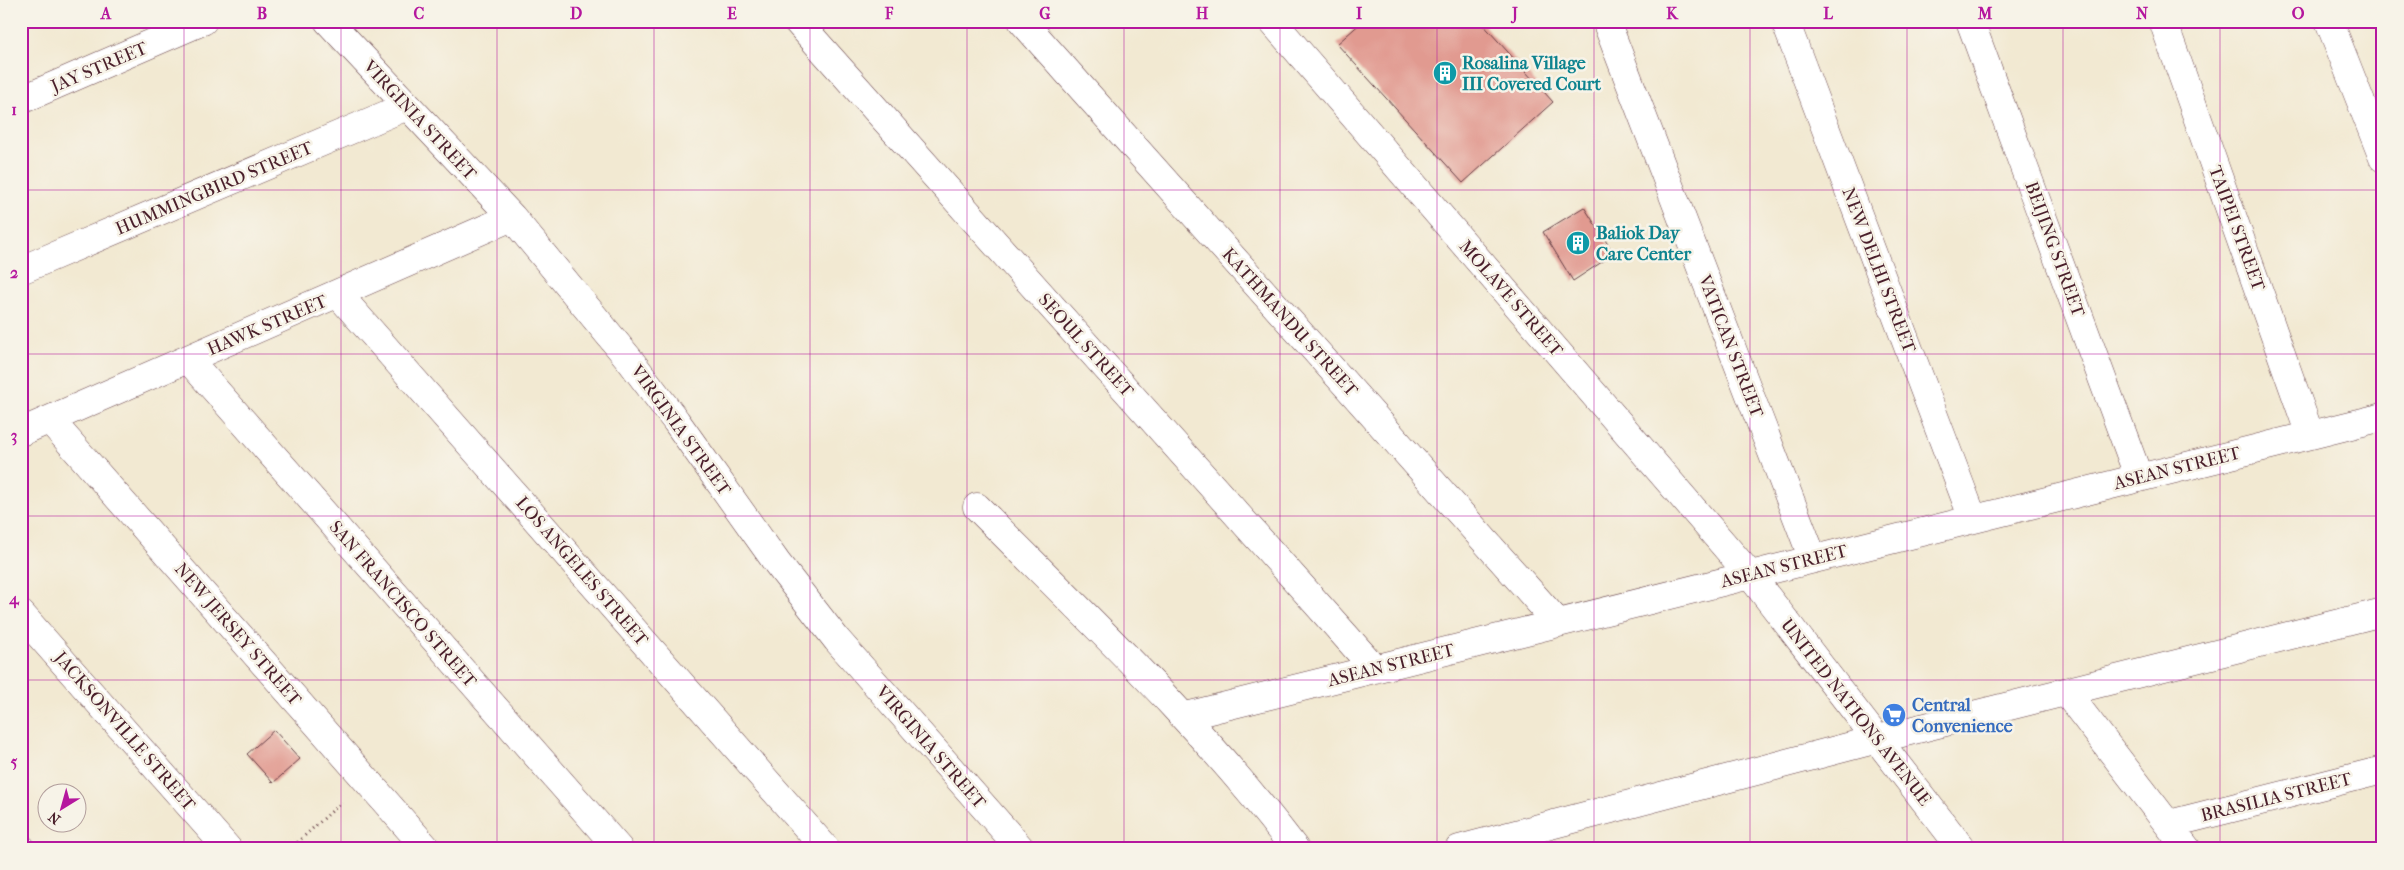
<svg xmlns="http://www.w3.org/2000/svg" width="2404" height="870" font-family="'IM FELL French Canon',serif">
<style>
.building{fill:#e19a90}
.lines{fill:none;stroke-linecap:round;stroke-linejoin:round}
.minor-casing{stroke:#633d44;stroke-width:29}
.path{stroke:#633d44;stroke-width:3;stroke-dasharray:1 4;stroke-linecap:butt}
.minor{stroke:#fff;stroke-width:28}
.grid{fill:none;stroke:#b5179e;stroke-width:1;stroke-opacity:0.55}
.labels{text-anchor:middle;stroke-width:5;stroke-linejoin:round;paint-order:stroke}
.culture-label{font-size:18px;font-weight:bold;fill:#0d838f;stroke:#f7f3e8;text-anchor:start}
.street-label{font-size:18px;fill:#4a1f2b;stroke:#f7f3e8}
.shop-label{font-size:18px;font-weight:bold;fill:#366cbe;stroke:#f7f3e8;text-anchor:start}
.neatline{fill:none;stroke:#b5179e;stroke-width:2}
.grid-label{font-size:16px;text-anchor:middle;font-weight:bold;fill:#b5179e}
</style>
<rect width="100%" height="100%" fill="#f7f3e8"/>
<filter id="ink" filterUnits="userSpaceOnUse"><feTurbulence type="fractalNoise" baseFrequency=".02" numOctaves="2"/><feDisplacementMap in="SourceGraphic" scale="10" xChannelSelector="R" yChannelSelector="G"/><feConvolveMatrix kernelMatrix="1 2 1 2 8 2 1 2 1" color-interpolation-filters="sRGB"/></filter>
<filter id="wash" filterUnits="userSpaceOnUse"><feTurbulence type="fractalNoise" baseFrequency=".0096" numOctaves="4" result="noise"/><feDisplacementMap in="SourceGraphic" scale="20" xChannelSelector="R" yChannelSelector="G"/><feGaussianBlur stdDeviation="1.12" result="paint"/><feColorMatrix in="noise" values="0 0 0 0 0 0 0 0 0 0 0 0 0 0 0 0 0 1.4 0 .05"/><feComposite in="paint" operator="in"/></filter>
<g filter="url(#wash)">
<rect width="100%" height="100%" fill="#f2e9d2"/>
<g id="blocks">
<path class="building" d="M 1363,21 L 1480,21 L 1553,102 L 1463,183 L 1337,44 Z
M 1584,207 L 1614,254 L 1573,281 L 1543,232 Z
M 274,730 L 300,759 L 273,783 L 247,754 Z"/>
</g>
</g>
<g filter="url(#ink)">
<use href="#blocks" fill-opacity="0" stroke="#633d44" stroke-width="1"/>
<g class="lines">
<g class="minor-casing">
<path id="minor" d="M 328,21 L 512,217 L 629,359 L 676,421 L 777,563 L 837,640 L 1021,849
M 797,21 L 1375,669
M 1022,21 L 1558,623
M 1272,21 L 1750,575 L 1962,849
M 1606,21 L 1813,559
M 1785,21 L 1973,519
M 1970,21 L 2139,478
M 2163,21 L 2310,435
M 2329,21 L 2383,158
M 21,100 L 203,21
M 21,270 L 407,106
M 338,294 L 826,849
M 188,359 L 619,849
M 50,420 L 427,849
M 21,432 L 512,217
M 977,507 C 1087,618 1201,724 1295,849
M 21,614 L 228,849
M 2066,692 L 2187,849
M 1186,716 L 2383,417
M 2169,824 L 2383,770
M 21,848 L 22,849
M 1459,849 L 1878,739 L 2383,612"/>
</g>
<path class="path" d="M 290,849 L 342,802"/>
<use href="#minor" class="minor"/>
</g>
</g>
<path class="grid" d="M 184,21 L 184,849M 341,21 L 341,849M 497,21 L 497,849M 654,21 L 654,849M 810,21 L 810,849M 967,21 L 967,849M 1124,21 L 1124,849M 1280,21 L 1280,849M 1437,21 L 1437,849M 1594,21 L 1594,849M 1750,21 L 1750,849M 1907,21 L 1907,849M 2063,21 L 2063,849M 2220,21 L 2220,849M 21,190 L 2383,190M 21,354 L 2383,354M 21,516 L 2383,516M 21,680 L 2383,680"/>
<defs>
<g id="building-disc" transform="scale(1.25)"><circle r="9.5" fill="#0f9aa8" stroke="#f7f3e8"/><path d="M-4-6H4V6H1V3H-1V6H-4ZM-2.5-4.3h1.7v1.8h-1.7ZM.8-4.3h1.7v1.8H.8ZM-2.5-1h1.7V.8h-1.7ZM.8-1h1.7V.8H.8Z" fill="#fff"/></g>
<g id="supermarket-disc" transform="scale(1.25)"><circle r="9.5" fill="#3f7fe0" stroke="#f7f3e8"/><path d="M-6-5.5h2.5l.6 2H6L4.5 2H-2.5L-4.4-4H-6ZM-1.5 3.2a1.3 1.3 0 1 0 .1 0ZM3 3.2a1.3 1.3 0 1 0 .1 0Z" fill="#fff"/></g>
</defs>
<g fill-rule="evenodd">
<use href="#building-disc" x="1445" y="73"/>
<use href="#building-disc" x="1578" y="243"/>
<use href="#supermarket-disc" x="1894" y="715"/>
</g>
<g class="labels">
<g class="culture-label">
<text x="1462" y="69">Rosalina Village<tspan x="1462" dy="21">III Covered Court</tspan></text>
<text x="1596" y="239">Baliok Day<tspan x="1596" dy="21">Care Center</tspan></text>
</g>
<g class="street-label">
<text transform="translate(99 67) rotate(-23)" y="6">JAY STREET</text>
<text transform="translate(420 120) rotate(47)" y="6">VIRGINIA STREET</text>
<text transform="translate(214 188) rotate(-23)" y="6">HUMMINGBIRD STREET</text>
<text transform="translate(2237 228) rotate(70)" y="6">TAIPEI STREET</text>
<text transform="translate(2055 249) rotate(70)" y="6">BEIJING STREET</text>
<text transform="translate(1879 270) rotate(69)" y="6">NEW DELHI STREET</text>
<text transform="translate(1511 298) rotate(49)" y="6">MOLAVE STREET</text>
<text transform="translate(1290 322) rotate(48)" y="6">KATHMANDU STREET</text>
<text transform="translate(267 325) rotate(-23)" y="6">HAWK STREET</text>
<text transform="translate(1086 345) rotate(48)" y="6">SEOUL STREET</text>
<text transform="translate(1731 346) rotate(69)" y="6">VATICAN STREET</text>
<text transform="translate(681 430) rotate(54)" y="6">VIRGINIA STREET</text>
<text transform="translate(2177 468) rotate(-14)" y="6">ASEAN STREET</text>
<text transform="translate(1784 566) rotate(-14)" y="6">ASEAN STREET</text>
<text transform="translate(582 571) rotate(49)" y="6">LOS ANGELES STREET</text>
<text transform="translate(403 604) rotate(49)" y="6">SAN FRANCISCO STREET</text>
<text transform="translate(238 634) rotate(49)" y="6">NEW JERSEY STREET</text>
<text transform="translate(1391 665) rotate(-14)" y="6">ASEAN STREET</text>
<text transform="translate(1856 712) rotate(52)" y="6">UNITED NATIONS AVENUE</text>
<text transform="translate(125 731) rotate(49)" y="6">JACKSONVILLE STREET</text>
<text transform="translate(931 747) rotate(49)" y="6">VIRGINIA STREET</text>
<text transform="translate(2276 797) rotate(-14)" y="6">BRASILIA STREET</text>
</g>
<g class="shop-label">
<text x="1912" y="711">Central<tspan x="1912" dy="21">Convenience</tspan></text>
</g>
</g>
<rect width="2404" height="870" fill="none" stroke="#f7f3e8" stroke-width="55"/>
<g transform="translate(62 808) rotate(217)"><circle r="24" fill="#f7f3e8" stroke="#b29e9c"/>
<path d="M0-4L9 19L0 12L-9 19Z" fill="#b5179e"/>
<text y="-8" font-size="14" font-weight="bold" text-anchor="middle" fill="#4a1f2b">N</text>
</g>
<rect x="28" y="28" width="2348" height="814" class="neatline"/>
<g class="grid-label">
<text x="106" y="19">A</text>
<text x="262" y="19">B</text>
<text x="419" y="19">C</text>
<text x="576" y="19">D</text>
<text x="732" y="19">E</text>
<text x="889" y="19">F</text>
<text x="1045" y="19">G</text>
<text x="1202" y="19">H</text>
<text x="1359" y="19">I</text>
<text x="1515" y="19">J</text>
<text x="1672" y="19">K</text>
<text x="1828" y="19">L</text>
<text x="1985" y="19">M</text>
<text x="2142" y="19">N</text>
<text x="2298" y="19">O</text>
<text x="14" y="115">1</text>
<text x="14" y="278">2</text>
<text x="14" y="441">3</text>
<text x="14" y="604">4</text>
<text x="14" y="767">5</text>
</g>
</svg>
